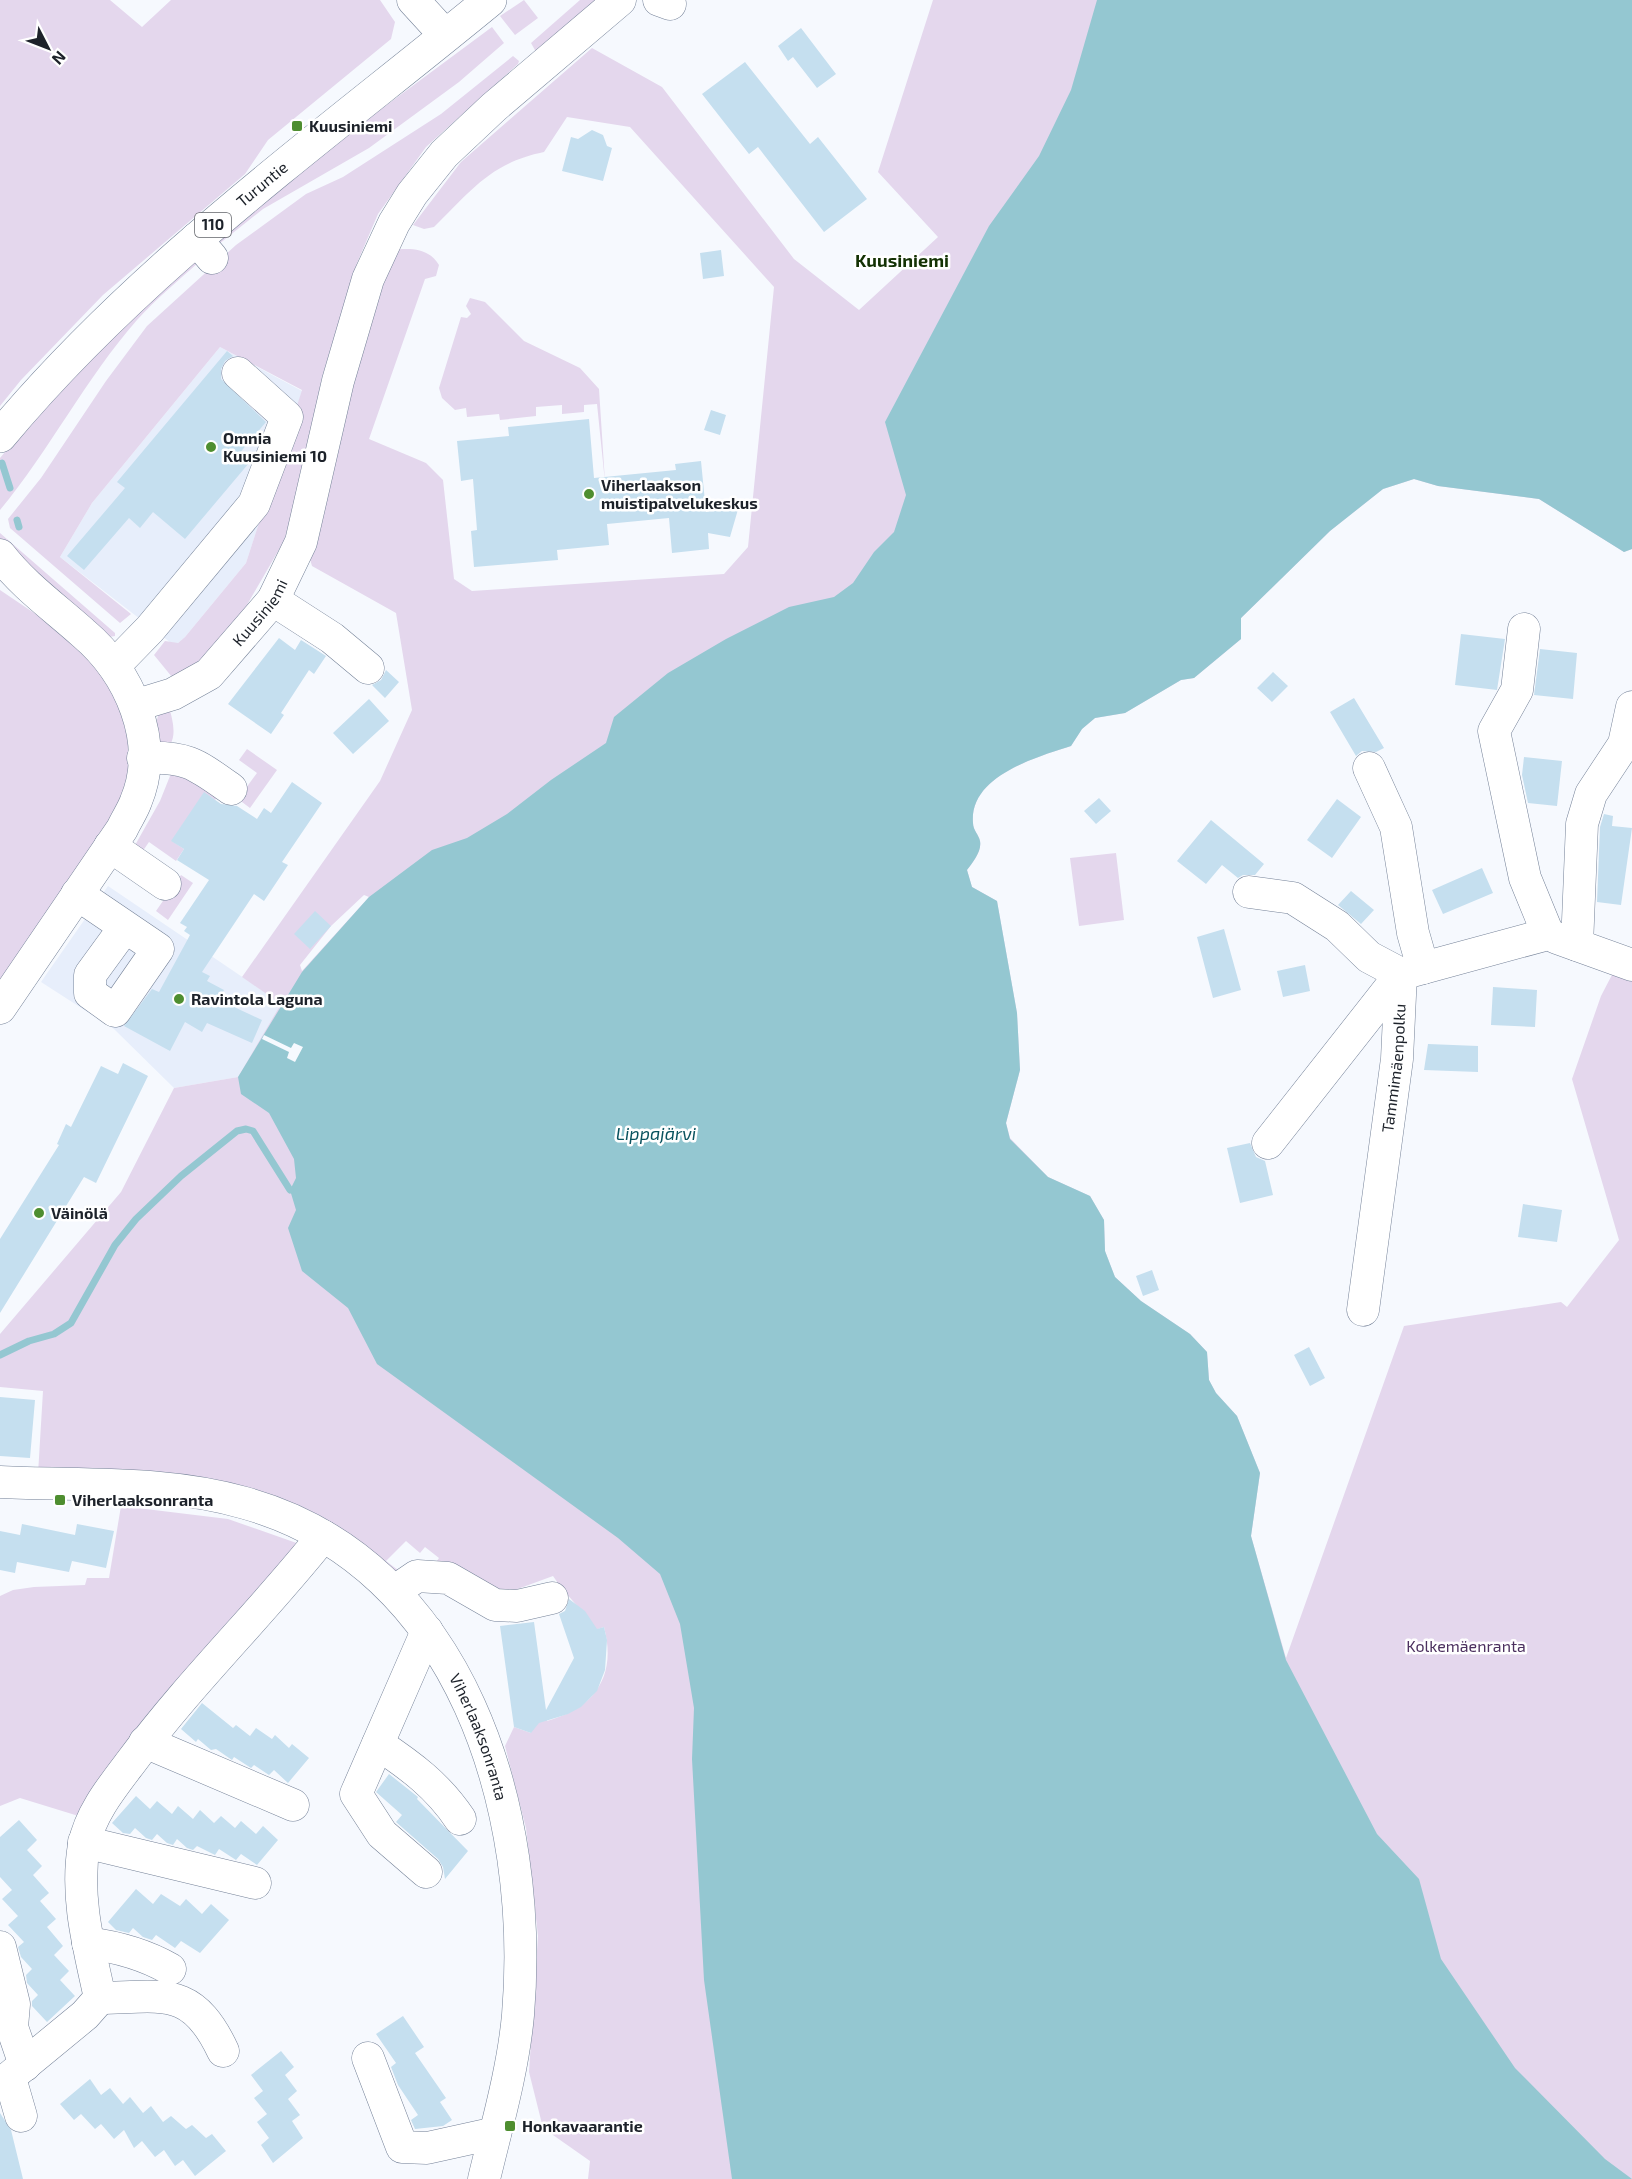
<svg xmlns="http://www.w3.org/2000/svg" width="1632" height="2179" font-family="'Exo 2',sans-serif">
<style>
.built{fill:#e7eefb}
.green{fill:#e4d7ed;fill-rule:evenodd}
.water{fill:#94c7d1}
.pier{fill:#f6f9fe}
.lines{fill:none;stroke-linecap:round;stroke-linejoin:round}
.stream{stroke:#94c7d1;stroke-width:7}
.building{fill:#c5dfef}
.minor-casing{stroke:#758298;stroke-width:33}
.major-casing{stroke:#758298;stroke-width:34}
.minor{stroke:#fff;stroke-width:32}
.major{stroke:#fff;stroke-width:33}
.poi-dot{fill:#4e8e30;stroke:#fff;stroke-width:2}
.labels{text-anchor:middle;stroke-width:5;stroke-linejoin:round;paint-order:stroke}
.shield{fill:#fff;stroke:#61646a;stroke-width:1.5}
.shield-label{font-size:15px;font-weight:bold;fill:#1d222a}
.poi-label{font-size:16px;font-weight:bold;fill:#1d222a;stroke:#fff;text-anchor:start}
.street-label{font-size:16px;fill:#1d222a;stroke:#fff}
.park-label{font-size:16px;fill:#4c305f;stroke:#fff}
.neighbourhood-label{font-size:18px;font-weight:bold;fill:#143204;stroke:#fff}
.water-label{font-size:18px;font-style:italic;fill:#0a535f;stroke:#fff}
</style>
<rect width="100%" height="100%" fill="#f6f9fe"/>
<path class="built" d="M 220,347 L 302,391 L 246,563 L 185,637 L 178,643 L 171,643 L 60,557 L 92,503 Z
M 108,886 L 282,1004 L 238,1077 L 174,1088 L 114,1029 L 41,982 Z"/>
<path class="green" d="M 0,0 L 110,0 L 142,27 L 171,0 L 380,0 L 395,22 L 391,39 L 268,140 L 245,174 L 103,295 L 21,380 L 0,406 Z
M 524,0 L 538,18 L 515,35 L 500,16 Z
M 580,0 L 607,0 L 540,59 L 531,43 Z
M 933,0 L 1632,0 L 1632,549 L 1624,552 L 1539,499 L 1438,486 L 1414,479 L 1383,489 L 1330,531 L 1241,618 L 1241,639 L 1194,678 L 1181,680 L 1125,713 L 1095,718 L 1082,729 L 1071,746 C 1037,757 969,776 973,823 C 973,830 979,835 980,841 C 982,851 973,862 967,870 L 972,887 L 997,901 L 1017,1013 L 1020,1070 L 1006,1123 L 1010,1138 L 1048,1177 L 1090,1196 L 1104,1220 L 1105,1251 L 1115,1277 L 1141,1301 L 1190,1334 L 1207,1352 L 1209,1380 L 1216,1393 L 1237,1416 L 1260,1473 L 1251,1536 L 1286,1658 L 1404,1326 L 1561,1302 L 1567,1307 L 1619,1240 L 1572,1079 L 1601,996 L 1615,969 L 1632,975 L 1632,2179 L 588,2179 L 590,2161 L 543,2128 L 529,2072 L 538,1936 L 526,1828 L 505,1746 L 514,1727 L 531,1733 L 532,1721 L 547,1719 L 547,1721 C 595,1708 617,1676 604,1627 L 595,1630 C 583,1609 566,1596 553,1576 L 501,1595 L 434,1565 L 439,1558 L 425,1547 L 420,1553 L 406,1541 L 386,1561 L 398,1570 L 399,1574 L 320,1523 L 38,1474 L 43,1391 L 0,1387 L 0,1334 L 121,1192 L 174,1088 L 238,1077 L 281,1004 L 242,977 L 380,781 L 412,710 L 396,613 L 312,566 L 306,546 L 390,250 C 410,248 428,247 439,265 L 436,276 L 425,279 L 369,439 L 426,463 L 443,480 L 454,579 L 472,591 L 724,574 L 748,547 L 774,287 L 630,127 L 567,117 L 544,152 C 490,163 471,191 434,227 L 424,229 L 413,225 L 461,162 L 592,48 L 662,87 L 794,259 L 859,310 L 938,237 L 878,172 ZM 364,895 L 369,897 L 302,971 L 300,965 L 331,926 Z
M 492,27 L 504,43 L 459,82 L 369,148 L 263,209 L 214,248 L 221,237 L 376,113 Z
M 513,56 L 519,61 L 518,64 L 426,147 L 378,214 L 357,263 L 322,377 L 302,478 L 284,541 L 244,610 L 207,655 L 188,670 L 172,677 L 154,655 L 165,641 L 178,643 L 185,637 L 246,563 L 302,390 L 220,347 L 92,503 L 60,557 L 131,614 L 120,623 L 10,528 L 8,519 L 41,478 L 106,381 L 147,326 L 236,245 L 306,194 L 343,177 L 441,114 Z
M 197,255 L 200,261 C 179,280 156,299 137,320 C 85,379 50,450 0,510 L 0,458 L 46,403 Z
M 470,298 L 485,302 L 524,341 L 580,368 L 599,389 L 605,482 L 597,404 L 584,405 L 584,412 L 562,414 L 562,405 L 536,407 L 536,416 L 500,420 L 499,414 L 467,417 L 466,408 L 455,410 L 442,398 L 439,388 L 461,317 L 467,318 L 471,314 L 466,306 Z
M 0,533 L 115,633 L 115,636 L 109,637 L 0,543 Z
M 0,590 L 80,644 L 128,711 L 131,760 L 125,797 L 0,986 Z
M 169,706 C 172,719 177,733 170,745 L 159,746 C 156,732 152,712 169,706 Z
M 247,749 L 277,770 L 250,808 L 238,799 L 257,773 L 239,760 Z
M 172,771 L 219,794 L 215,800 L 204,793 L 172,841 L 184,849 L 176,861 L 149,842 L 140,855 L 134,847 L 160,801 Z
M 1116,853 L 1124,920 L 1079,926 L 1070,858 Z
M 181,875 L 193,883 L 168,920 L 156,911 Z
M 121,1506 L 228,1519 L 305,1546 L 85,1818 L 20,1798 L 0,1806 L 0,1596 L 13,1590 L 34,1587 L 85,1585 L 87,1578 L 109,1578 Z"/>
<path class="water" d="M 1097,0 L 1632,0 L 1632,549 L 1624,552 L 1539,499 L 1438,486 L 1414,479 L 1383,489 L 1330,531 L 1241,618 L 1241,639 L 1194,678 L 1181,680 L 1125,713 L 1095,718 L 1082,729 L 1071,746 C 1037,757 969,776 973,823 C 973,830 979,835 980,841 C 982,851 973,862 967,870 L 972,887 L 997,901 L 1017,1013 L 1020,1070 L 1006,1123 L 1010,1139 L 1048,1177 L 1090,1196 L 1104,1220 L 1105,1251 L 1115,1277 L 1141,1301 L 1190,1334 L 1207,1352 L 1209,1380 L 1216,1393 L 1237,1416 L 1260,1473 L 1251,1536 L 1286,1660 L 1377,1834 L 1419,1879 L 1441,1959 L 1515,2068 L 1605,2159 L 1632,2179 L 732,2179 L 704,1980 L 692,1759 L 694,1708 L 680,1624 L 660,1574 L 618,1538 L 377,1364 L 348,1308 L 302,1271 L 288,1228 L 296,1210 L 290,1190 L 296,1178 L 294,1159 L 269,1113 L 241,1094 L 238,1077 L 302,972 L 369,897 L 432,850 L 467,838 L 507,814 L 551,780 L 606,743 L 614,717 L 668,673 L 726,639 L 789,607 L 834,597 L 853,583 L 874,552 L 894,532 L 906,495 L 885,422 L 989,226 L 1039,156 L 1071,90 Z"/>
<path class="pier" d="M 264,1035 L 291,1048 L 294,1043 L 303,1047 L 295,1062 L 287,1058 L 289,1052 L 262,1039 Z"/>
<g class="lines">
<path class="stream" d="M 2,463 L 10,488
M 17,520 L 19,527
M 0,1355 L 29,1341 L 54,1334 L 71,1323 L 115,1245 L 136,1219 L 181,1176 L 237,1131 L 246,1129 L 253,1131 L 290,1190"/>
</g>
<path class="building" d="M 801,28 L 836,74 L 817,88 L 793,57 L 788,61 L 778,46 Z
M 745,62 L 810,144 L 818,137 L 867,199 L 824,232 L 758,147 L 749,154 L 702,94 Z
M 592,130 L 603,135 L 607,146 L 612,148 L 603,181 L 562,171 L 571,137 L 578,139 Z
M 721,250 L 724,276 L 703,279 L 700,253 Z
M 227,351 L 233,356 L 225,361 L 221,369 L 221,379 L 266,422 L 238,455 L 249,463 L 185,539 L 153,512 L 140,528 L 129,518 L 84,570 L 67,556 L 125,488 L 117,482 Z
M 711,410 L 726,415 L 720,435 L 704,430 Z
M 589,419 L 594,478 L 676,470 L 675,464 L 701,461 L 706,512 L 739,506 L 730,537 L 708,533 L 709,549 L 672,553 L 669,518 L 607,524 L 609,545 L 557,550 L 558,560 L 474,567 L 471,531 L 477,530 L 473,479 L 461,481 L 457,441 L 509,436 L 508,427 Z
M 1461,634 L 1505,639 L 1497,690 L 1455,685 Z
M 279,638 L 295,650 L 301,640 L 326,656 L 314,674 L 309,670 L 281,713 L 284,715 L 271,734 L 228,704 Z
M 1540,649 L 1577,653 L 1573,699 L 1534,695 Z
M 386,670 L 399,682 L 385,698 L 372,685 L 381,680 Z
M 1273,672 L 1288,686 L 1272,702 L 1257,688 Z
M 1354,698 L 1384,748 L 1376,752 L 1362,751 L 1356,756 L 1330,712 Z
M 369,699 L 389,721 L 353,754 L 333,733 Z
M 1524,757 L 1562,761 L 1557,806 L 1528,803 L 1522,775 Z
M 292,782 L 322,803 L 282,862 L 288,865 L 264,901 L 254,894 L 202,972 L 210,976 L 207,981 L 224,990 L 219,1000 L 262,1020 L 252,1043 L 207,1023 L 202,1032 L 185,1022 L 170,1051 L 124,1026 L 152,989 L 159,992 L 190,935 L 184,931 L 187,927 L 180,923 L 209,880 L 177,860 L 184,849 L 171,841 L 204,792 L 221,804 L 237,806 L 257,819 L 264,808 L 271,813 Z
M 1099,798 L 1111,811 L 1096,824 L 1084,811 Z
M 1337,799 L 1361,817 L 1332,858 L 1307,840 Z
M 1604,814 L 1613,816 L 1612,826 L 1632,828 L 1621,905 L 1597,902 L 1600,827 Z
M 1211,820 L 1264,864 L 1255,875 L 1243,875 L 1238,878 L 1222,865 L 1206,884 L 1177,861 Z
M 1482,868 L 1493,893 L 1443,914 L 1432,890 Z
M 1351,891 L 1374,910 L 1361,924 L 1338,905 Z
M 315,911 L 331,926 L 310,949 L 294,934 Z
M 1224,929 L 1241,990 L 1213,998 L 1197,937 Z
M 1305,965 L 1310,991 L 1283,997 L 1277,971 Z
M 1493,987 L 1537,990 L 1535,1027 L 1491,1025 Z
M 1428,1044 L 1478,1046 L 1478,1072 L 1424,1070 Z
M 123,1063 L 148,1076 L 96,1183 L 84,1177 L 0,1313 L 0,1239 L 59,1145 L 57,1144 L 66,1124 L 71,1127 L 101,1066 L 118,1074 Z
M 1250,1143 L 1256,1157 L 1265,1161 L 1273,1195 L 1240,1203 L 1227,1148 Z
M 1523,1204 L 1562,1210 L 1557,1242 L 1518,1237 Z
M 1152,1270 L 1159,1290 L 1143,1296 L 1136,1276 Z
M 1309,1347 L 1325,1378 L 1310,1386 L 1294,1355 Z
M 0,1397 L 35,1400 L 30,1458 L 0,1456 Z
M 22,1524 L 75,1535 L 77,1524 L 114,1531 L 106,1568 L 72,1561 L 69,1572 L 17,1562 L 15,1573 L 0,1570 L 0,1531 L 20,1535 Z
M 569,1599 L 585,1611 L 597,1629 L 604,1627 L 607,1640 L 605,1670 L 597,1691 L 581,1707 L 568,1714 L 539,1723 L 531,1733 L 514,1727 L 500,1626 L 534,1622 L 546,1710 L 574,1658 L 559,1614 L 565,1611 Z
M 202,1703 L 233,1728 L 236,1725 L 250,1736 L 256,1728 L 272,1739 L 275,1735 L 289,1748 L 292,1744 L 309,1758 L 288,1783 L 274,1770 L 269,1775 L 254,1765 L 251,1768 L 234,1757 L 232,1760 L 216,1749 L 211,1750 L 198,1739 L 196,1742 L 181,1729 Z
M 389,1774 L 418,1797 L 417,1799 L 468,1851 L 445,1879 L 443,1867 L 438,1859 L 396,1822 L 402,1815 L 376,1792 Z
M 136,1796 L 150,1809 L 157,1801 L 172,1814 L 178,1806 L 193,1819 L 200,1810 L 214,1823 L 221,1816 L 235,1828 L 241,1821 L 256,1834 L 263,1826 L 278,1840 L 257,1865 L 241,1854 L 236,1860 L 219,1849 L 215,1855 L 197,1846 L 193,1850 L 187,1848 L 177,1839 L 173,1845 L 167,1843 L 157,1834 L 152,1840 L 146,1838 L 135,1828 L 130,1834 L 123,1833 L 112,1823 Z
M 19,1820 L 37,1840 L 27,1850 L 42,1866 L 33,1875 L 49,1893 L 40,1901 L 56,1919 L 47,1927 L 63,1946 L 54,1955 L 69,1971 L 60,1980 L 75,1996 L 47,2022 L 32,2006 L 32,2001 L 38,1995 L 27,1983 L 26,1975 L 32,1969 L 21,1957 L 18,1947 L 24,1942 L 8,1925 L 18,1916 L 2,1899 L 12,1890 L 0,1877 L 0,1837 Z
M 136,1889 L 153,1904 L 161,1894 L 180,1906 L 186,1899 L 202,1914 L 211,1904 L 229,1920 L 200,1953 L 181,1941 L 175,1948 L 156,1935 L 152,1940 L 143,1937 L 133,1928 L 129,1933 L 116,1930 L 108,1922 Z
M 403,2016 L 424,2047 L 415,2053 L 446,2098 L 440,2102 L 452,2120 L 443,2126 L 415,2129 L 411,2120 L 418,2115 L 398,2085 L 391,2067 L 396,2063 L 376,2034 Z
M 281,2051 L 294,2067 L 285,2075 L 297,2091 L 288,2099 L 300,2115 L 292,2121 L 303,2138 L 273,2163 L 261,2145 L 269,2138 L 257,2122 L 267,2114 L 254,2098 L 263,2091 L 251,2075 Z
M 90,2079 L 101,2095 L 110,2088 L 123,2104 L 130,2097 L 143,2113 L 151,2106 L 163,2122 L 171,2116 L 186,2129 L 192,2125 L 206,2138 L 212,2134 L 226,2151 L 195,2176 L 183,2160 L 175,2166 L 164,2150 L 155,2157 L 142,2141 L 134,2148 L 124,2130 L 114,2139 L 101,2124 L 95,2129 L 81,2114 L 74,2120 L 60,2104 Z
M 0,2113 L 11,2130 L 23,2179 L 0,2179 Z"/>
<g class="lines">
<g class="minor-casing">
<g id="minor">
<path d="M 413,0 L 445,35"/>
<path d="M 659,0 L 670,4"/>
<path d="M 196,239 L 212,258"/>
<path d="M 0,555 C 24,586 54,607 83,633 C 129,672 161,741 136,801 C 133,810 126,820 122,829 L 0,1008"/>
<path d="M 273,600 L 332,638 L 368,668"/>
<path d="M 1524,629 L 1517,690 L 1494,731 L 1525,878 L 1548,934"/>
<path d="M 114,666 L 150,629 L 254,504 L 287,417 L 238,373"/>
<path id="s1" d="M 137,705 L 173,694 L 209,674 L 273,600 L 301,542 L 338,381 L 368,279 L 394,223 L 412,194 L 444,154 L 494,107 L 620,0"/>
<path d="M 143,758 C 187,756 196,764 231,789"/>
<path d="M 1369,768 L 1396,827 L 1413,933 L 1423,968"/>
<path d="M 110,846 L 165,884"/>
<path d="M 1249,892 L 1293,898 L 1337,926 L 1369,957 L 1401,974 L 1268,1143"/>
<path d="M 77,894 L 158,949 L 115,1011 L 90,993 L 90,975 L 125,927"/>
<path d="M 1557,938 L 1632,965"/>
<path d="M 1577,945 L 1582,824 L 1591,794 L 1624,744 L 1632,707"/>
<path id="s2" d="M 1363,1310 L 1397,1059 L 1401,974 L 1548,934"/>
<path id="s3" d="M 0,1482 C 82,1486 165,1480 245,1503 C 463,1564 535,1812 518,2015 C 513,2070 497,2125 484,2179"/>
<path d="M 395,1591 L 417,1576 L 448,1578 L 495,1605 L 517,1606 L 552,1598"/>
<path d="M 145,1742 L 293,1805"/>
<path d="M 378,1744 C 411,1766 438,1786 460,1819"/>
<path d="M 84,1842 L 255,1883"/>
<path d="M 426,1872 L 382,1834 L 356,1794 L 427,1631"/>
<path d="M 88,1943 C 118,1947 144,1954 170,1969"/>
<path d="M 0,1947 L 14,2004 L 12,2027 L 25,2065"/>
<path d="M 100,1998 C 163,1997 192,1985 223,2051"/>
<path d="M 368,2058 L 402,2147 L 427,2148 L 495,2133"/>
<path d="M 10,2078 L 21,2116"/>
<path d="M 0,2085 L 85,2015 L 100,1998 C 89,1947 75,1897 84,1845 C 90,1814 112,1787 131,1762 C 190,1682 262,1613 323,1536"/>
</g>
</g>
<g class="major-casing">
<g id="major">
<path id="s4" d="M 0,436 C 141,267 321,139 490,0"/>
</g>
</g>
<use href="#minor" class="minor"/>
<use href="#major" class="major"/>
</g>
<g class="poi-dot">
<rect x="291" y="120" width="12" height="12" rx="3"/>
<circle cx="211" cy="447" r="6"/>
<circle cx="589" cy="494" r="6"/>
<circle cx="179" cy="999" r="6"/>
<circle cx="39" cy="1213" r="6"/>
<rect x="54" y="1494" width="12" height="12" rx="3"/>
<rect x="504" y="2120" width="12" height="12" rx="3"/>
</g>
<g class="labels">
<rect class="shield" x="195" y="213" width="36" height="24" rx="4.5"/>
<g class="shield-label">
<text x="213" y="230">110</text>
</g>
<g class="poi-label">
<text x="309" y="132">Kuusiniemi</text>
<text x="223" y="444">Omnia<tspan x="223" dy="18">Kuusiniemi 10</tspan></text>
<text x="601" y="491">Viherlaakson<tspan x="601" dy="18">muistipalvelukeskus</tspan></text>
<text x="191" y="1005">Ravintola Laguna</text>
<text x="51" y="1219">Väinölä</text>
<text x="72" y="1506">Viherlaaksonranta</text>
<text x="522" y="2132">Honkavaarantie</text>
</g>
<g class="street-label">
<text dy="6" stroke="none"><textPath href="#s4" startOffset="364">Turuntie</textPath></text>
<text dy="6" stroke="none"><textPath href="#s1" startOffset="159">Kuusiniemi</textPath></text>
<text dy="6" stroke="none"><textPath href="#s2" startOffset="244">Tammimäenpolku</textPath></text>
<text dy="6" stroke="none"><textPath href="#s3" startOffset="592">Viherlaaksonranta</textPath></text>
</g>
<g class="park-label">
<text x="1466" y="1652">Kolkemäenranta</text>
</g>
<g class="neighbourhood-label">
<text x="902" y="267">Kuusiniemi</text>
</g>
<g class="water-label">
<text x="656" y="1140">Lippajärvi</text>
</g>
</g>
<g transform="translate(48 48) rotate(132)" stroke="#ffffff" stroke-width="4.5" paint-order="stroke">
<path d="M0-4.5L10 22L0 15L-10 22Z" fill="#1d222a"/>
<text y="-9" font-size="16" font-weight="bold" text-anchor="middle" fill="#1d222a">N</text>
</g>
</svg>
